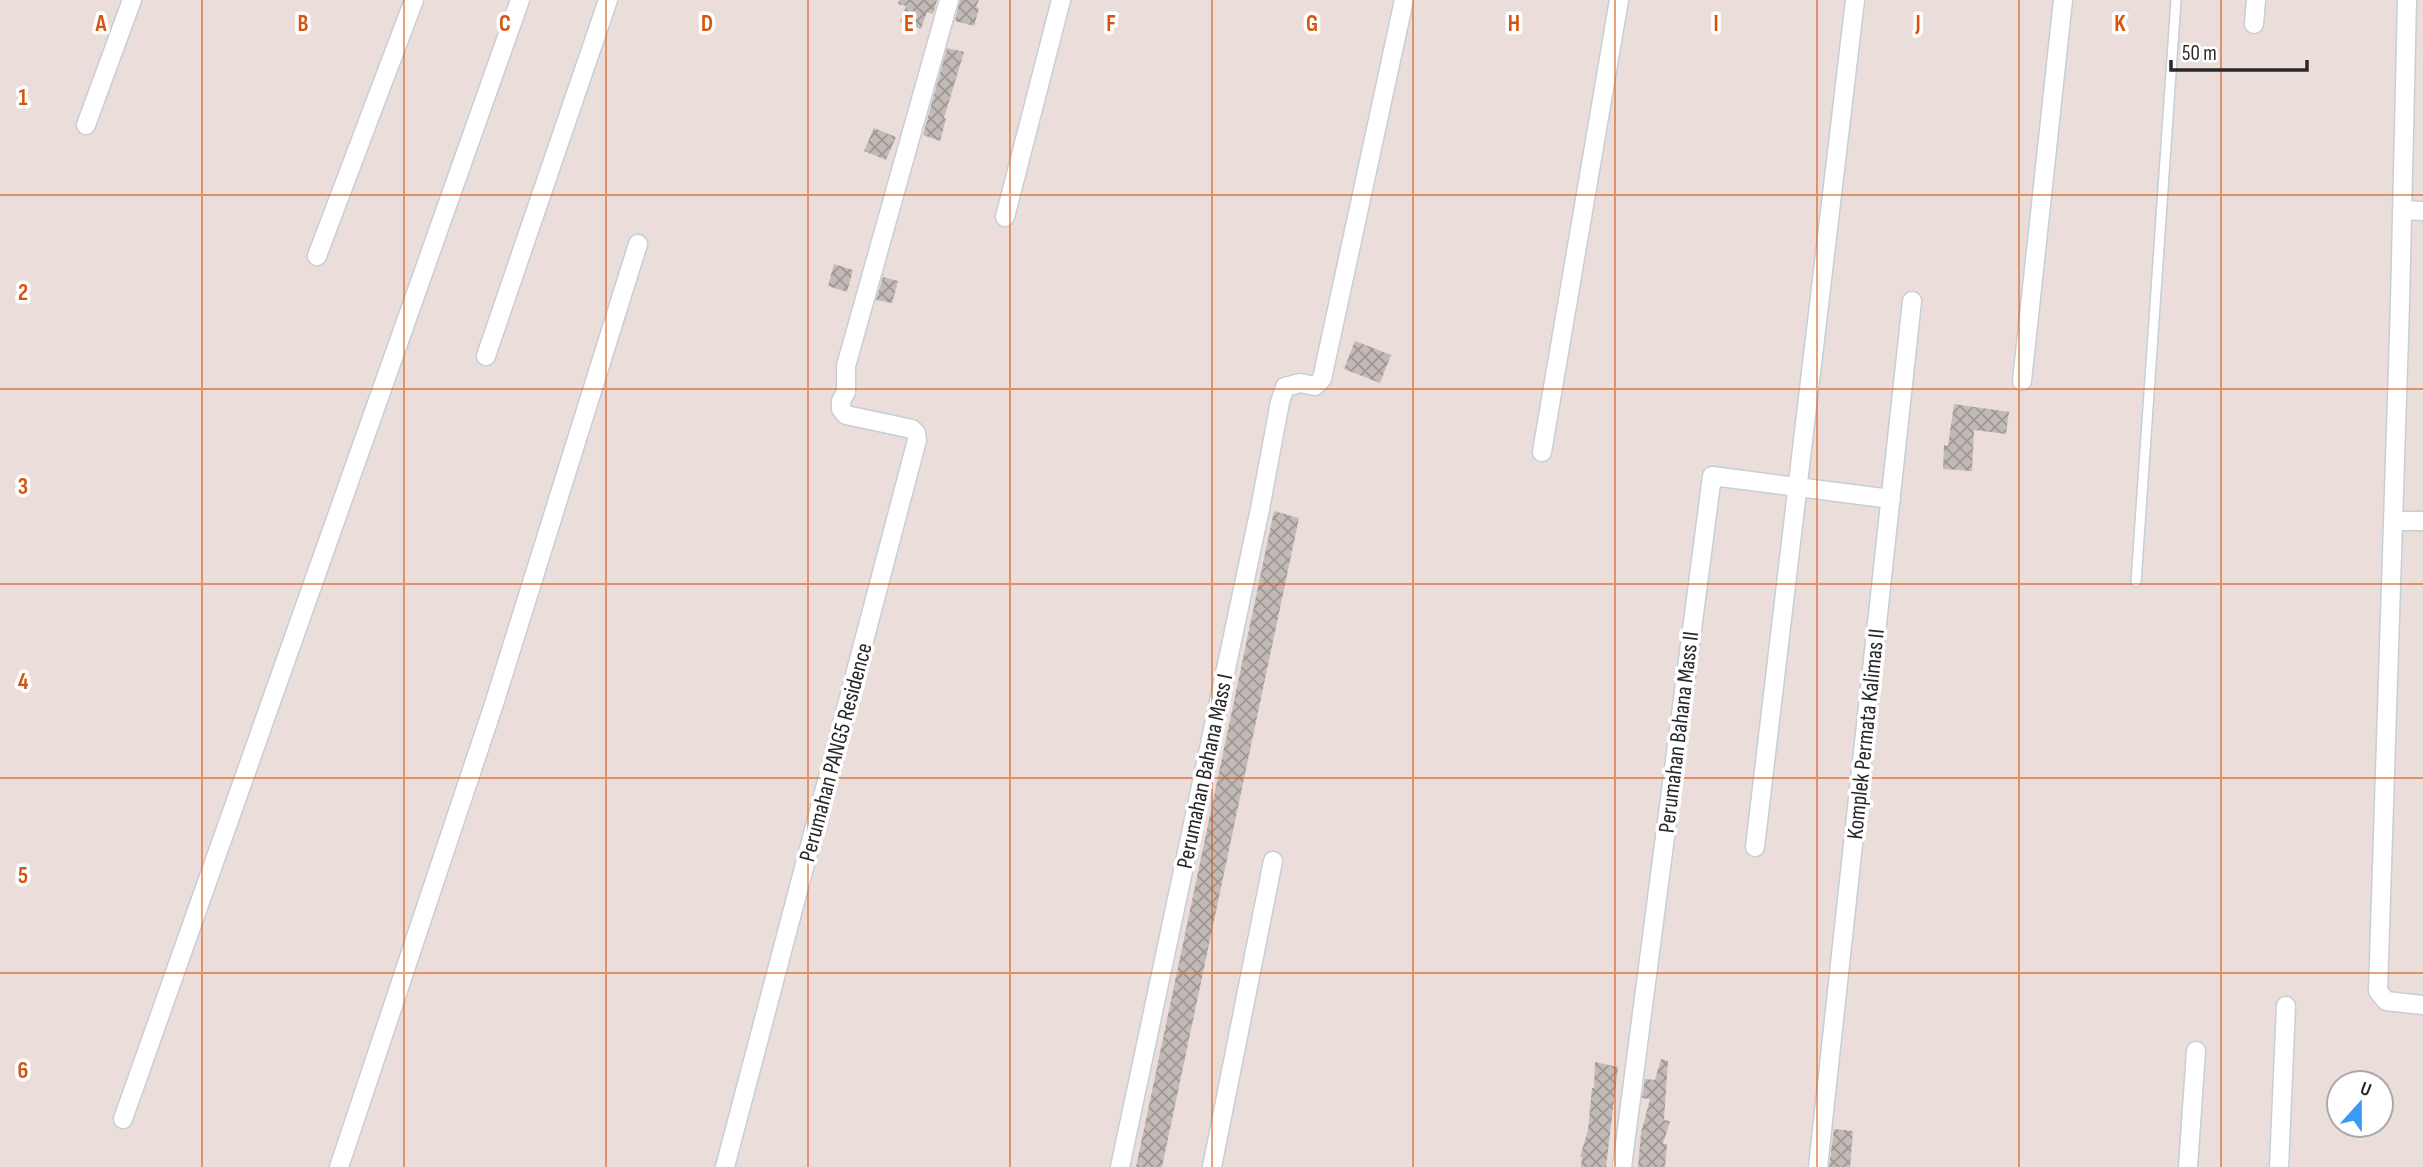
<svg xmlns="http://www.w3.org/2000/svg" width="2423" height="1167" font-family="'Sofia Sans Condensed',sans-serif">
<style>
.building{fill:url(#building-cross-hatch)}
.lines{fill:none;stroke-linecap:round;stroke-linejoin:round}
.lane-casing{stroke:#c6ced6;stroke-width:12}
.street-casing{stroke:#c6ced6;stroke-width:21}
.lane{stroke:#fff;stroke-width:9}
.street{stroke:#fff;stroke-width:18}
.grid{fill:none;stroke:#d5540f;stroke-width:2;stroke-opacity:0.55}
.labels{text-anchor:middle;stroke-width:7;stroke-linejoin:round;paint-order:stroke}
.street-label{font-size:23px;fill:#282828;stroke:#fff}
.grid-label{font-size:23px;text-anchor:middle;font-weight:bold;fill:#d5540f;stroke:#fff;stroke-width:7;stroke-linejoin:round;paint-order:stroke}
</style>
<defs>
<pattern id="building-cross-hatch" width="8" height="8" patternUnits="userSpaceOnUse" patternTransform="scale(1.75)"><rect width="8" height="8" fill="#c2bab6"/><path d="M0 0l8 8M0 8l8-8" fill="none" stroke="#9e9794"/></pattern>
</defs>
<rect width="100%" height="100%" fill="#ebdeda"/>
<path class="building" d="M 899,0 L 937,0 L 933,14 L 927,12 L 921,29 L 900,22 L 906,6 L 898,4 Z
M 960,0 L 979,0 L 976,7 L 979,8 L 974,26 L 955,21 Z
M 947,48 L 964,52 L 944,118 L 946,119 L 940,141 L 923,135 Z
M 874,128 L 896,137 L 886,160 L 864,151 Z
M 834,264 L 853,270 L 847,292 L 828,286 Z
M 883,277 L 898,281 L 892,303 L 876,300 Z
M 1355,341 L 1391,355 L 1380,383 L 1344,369 Z
M 1954,404 L 2009,412 L 2006,434 L 1974,430 L 1972,471 L 1943,469 L 1944,445 L 1948,446 Z
M 1274,511 L 1299,518 L 1162,1167 L 1136,1167 Z
M 1661,1059 L 1668,1061 L 1664,1120 L 1670,1121 L 1663,1144 L 1667,1144 L 1665,1167 L 1638,1167 L 1641,1133 L 1650,1099 L 1642,1098 L 1645,1079 L 1655,1080 Z
M 1595,1062 L 1618,1067 L 1606,1167 L 1581,1167 L 1582,1157 L 1580,1157 L 1588,1130 L 1592,1088 L 1594,1088 Z
M 1834,1129 L 1853,1131 L 1850,1167 L 1829,1167 Z"/>
<g class="lines">
<g class="lane-casing">
<path id="lane" d="M 2136,582 L 2176,0"/>
</g>
<g class="street-casing">
<path id="street" d="M 2407,0 L 2400,304 L 2378,991 L 2386,1001 L 2423,1005
M 2254,24 L 2256,0
M 86,125 L 132,0
M 2403,210 L 2423,211
M 1005,217 L 1061,0
M 317,256 L 414,0
M 486,356 L 608,0
M 2022,381 L 2063,0
M 1542,452 L 1619,0
M 2393,521 L 2423,521
M 1755,847 L 1855,0
M 123,1119 L 520,0
M 339,1167 L 494,704 L 638,244
M 725,1167 L 917,440 L 916,433 L 912,429 L 846,415 L 841,409 L 841,401 L 846,392 L 846,366 L 949,0
M 1120,1167 L 1260,509 L 1280,402 L 1285,387 L 1300,383 L 1315,386 L 1322,379 L 1404,0
M 1212,1167 L 1273,861
M 1622,1167 L 1712,476 L 1891,499
M 1818,1167 L 1912,301
M 2188,1167 L 2196,1051
M 2279,1167 L 2286,1006"/>
</g>
<use href="#lane" class="lane"/>
<use href="#street" class="street"/>
</g>
<path class="grid" d="M 202,0 L 202,1167M 404,0 L 404,1167M 606,0 L 606,1167M 808,0 L 808,1167M 1010,0 L 1010,1167M 1212,0 L 1212,1167M 1413,0 L 1413,1167M 1615,0 L 1615,1167M 1817,0 L 1817,1167M 2019,0 L 2019,1167M 2221,0 L 2221,1167M 0,195 L 2423,195M 0,389 L 2423,389M 0,584 L 2423,584M 0,778 L 2423,778M 0,973 L 2423,973"/>
<g class="labels">
<g class="street-label">
<text transform="translate(1678 732) rotate(-83)" y="8">Perumahan Bahana Mass II</text>
<text transform="translate(1865 734) rotate(-84)" y="8">Komplek Permata Kalimas II</text>
<text transform="translate(835 752) rotate(-75)" y="8">Perumahan PANG5 Residence</text>
<text transform="translate(1204 771) rotate(-78)" y="8">Perumahan Bahana Mass I</text>
</g>
</g>
<g class="grid-label">
<text x="101" y="31">A</text>
<text x="303" y="31">B</text>
<text x="505" y="31">C</text>
<text x="707" y="31">D</text>
<text x="909" y="31">E</text>
<text x="1111" y="31">F</text>
<text x="1312" y="31">G</text>
<text x="1514" y="31">H</text>
<text x="1716" y="31">I</text>
<text x="1918" y="31">J</text>
<text x="2120" y="31">K</text>
<text x="23" y="105">1</text>
<text x="23" y="300">2</text>
<text x="23" y="494">3</text>
<text x="23" y="689">4</text>
<text x="23" y="883">5</text>
<text x="23" y="1078">6</text>
</g>
<g transform="translate(2360 1104) rotate(21)"><circle r="33" fill="#ffffff" stroke="#a9a9a9" stroke-width="2"/>
<path d="M0-5L12 26L0 18L-12 26Z" fill="#3c99f5"/>
<text y="-10" font-size="19" font-weight="bold" text-anchor="middle" fill="#282828">U</text>
</g>
<path d="M2171 60v10h136v-10" fill="none" stroke="#282828" stroke-width="3.5"/>
<text x="2182" y="60" font-size="21" fill="#282828" stroke="#ffffff" stroke-width="5" paint-order="stroke">50 m</text>
</svg>
